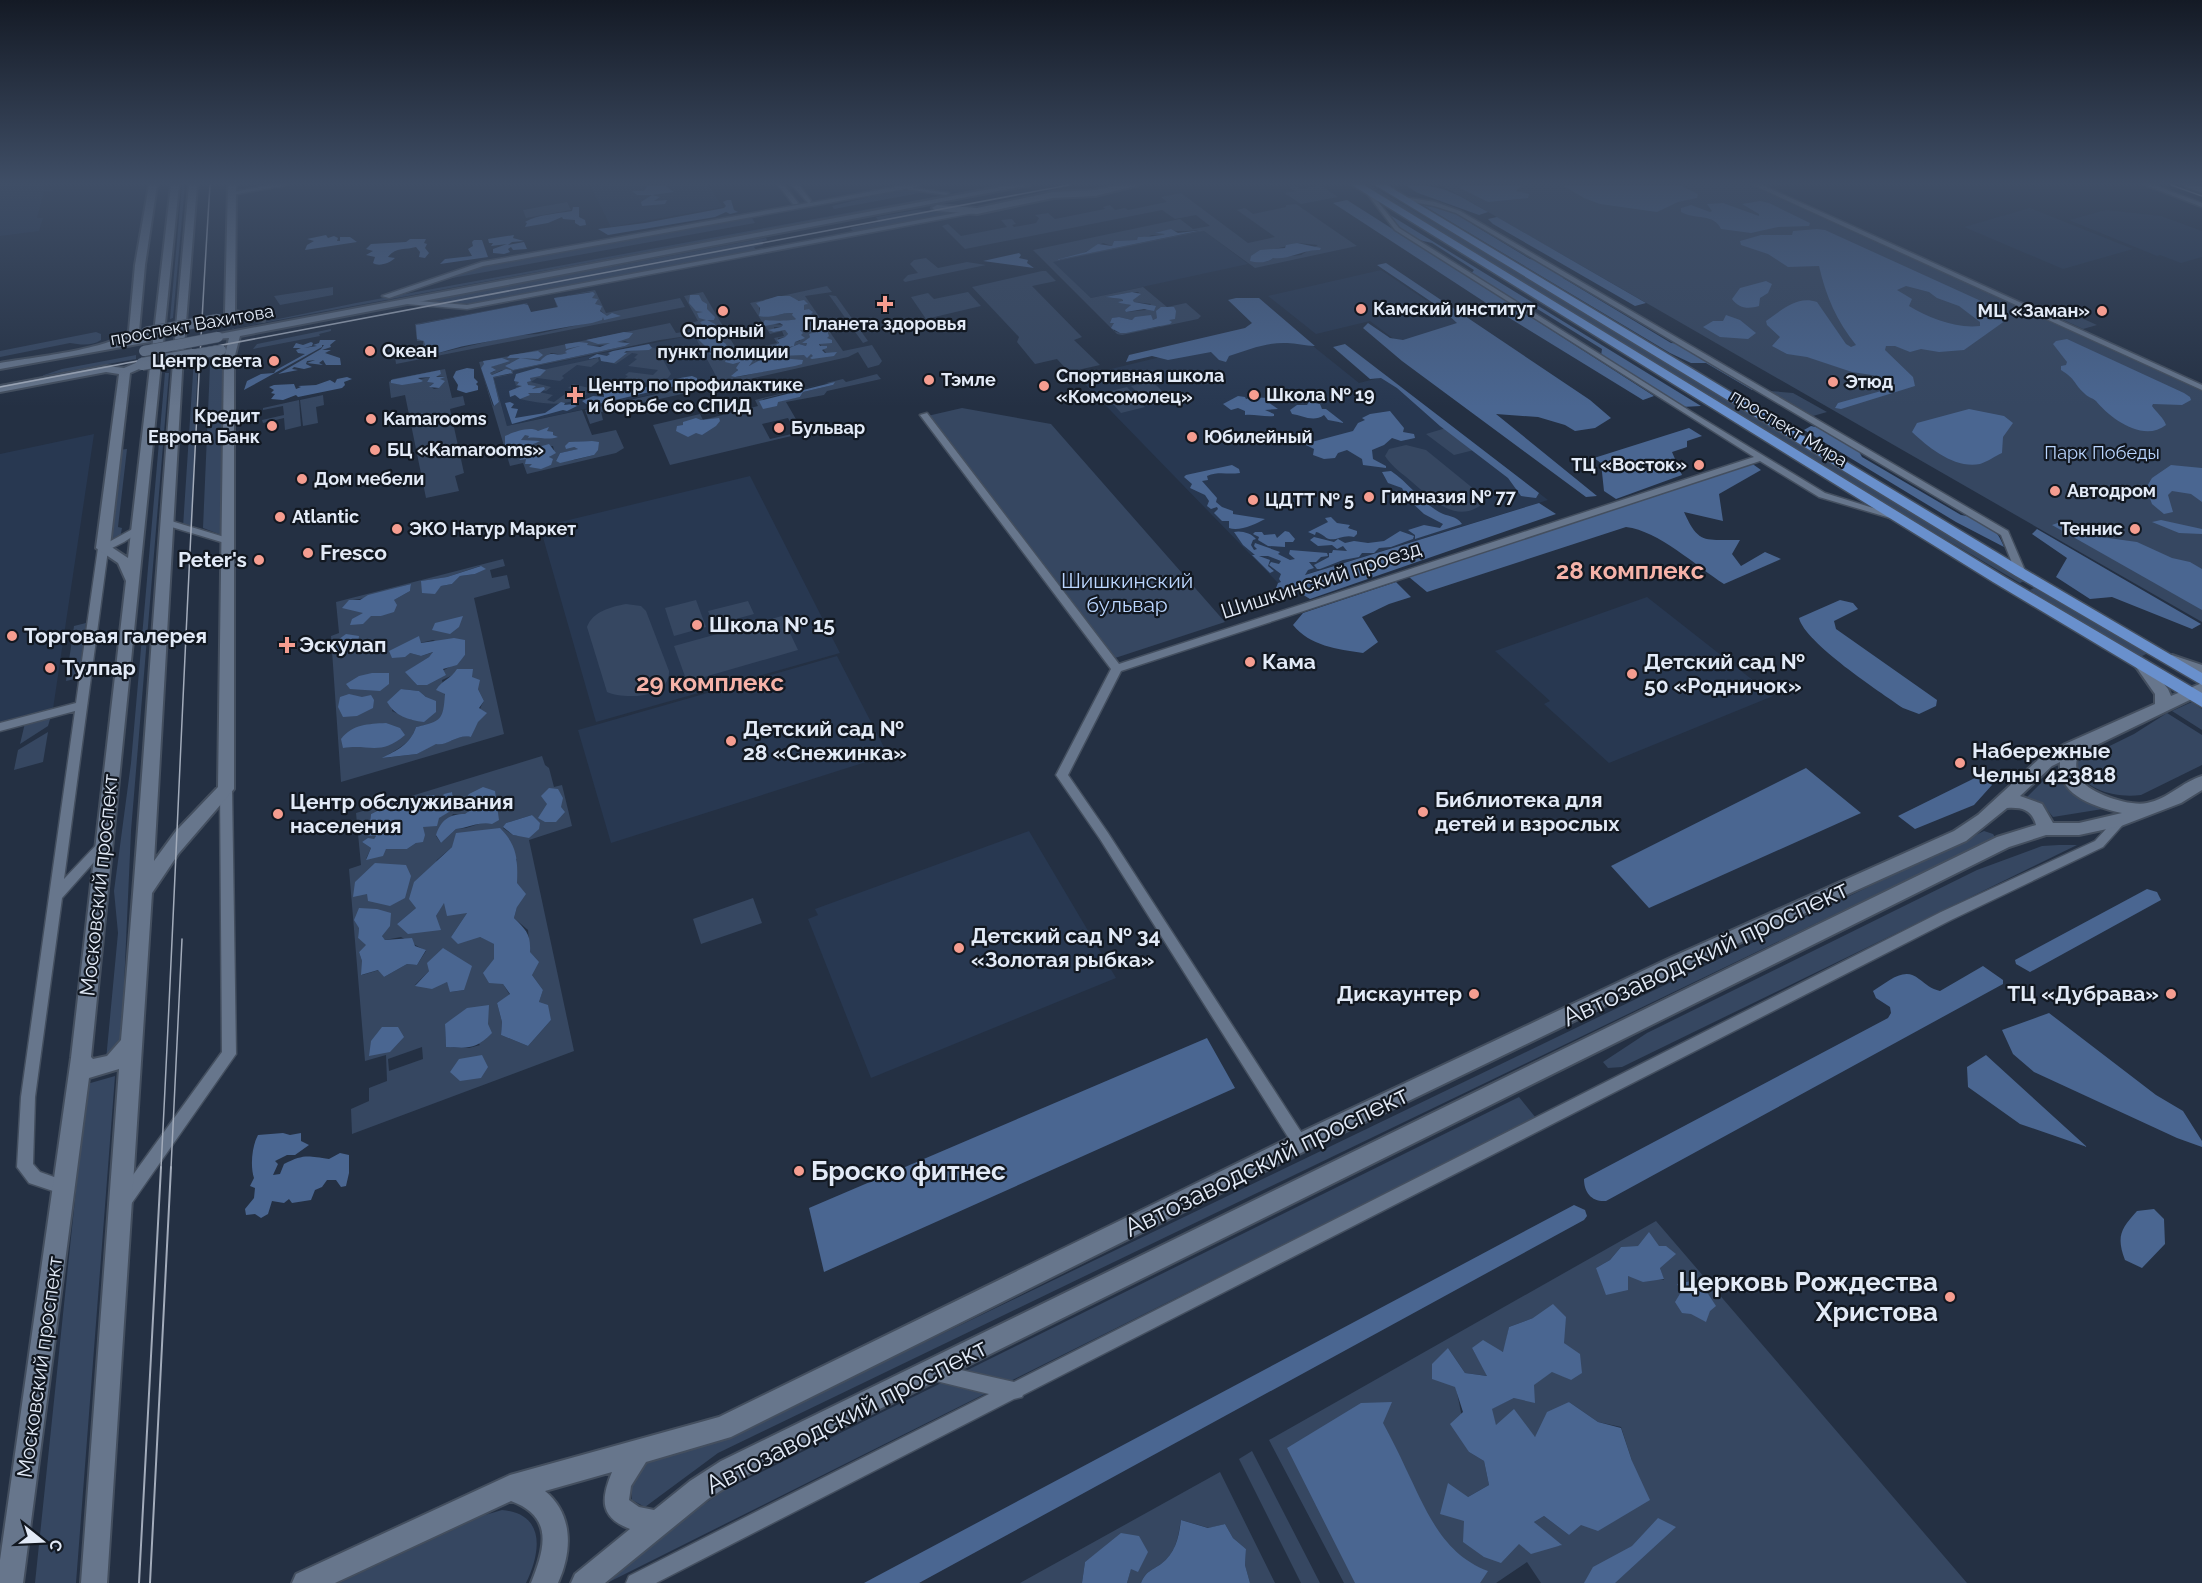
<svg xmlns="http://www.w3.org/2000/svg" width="2202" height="1583" font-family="Raleway,sans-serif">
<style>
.built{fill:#283851}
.green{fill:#364761;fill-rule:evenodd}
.forest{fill:#4a6691;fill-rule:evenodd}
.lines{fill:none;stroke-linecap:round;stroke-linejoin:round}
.street-casing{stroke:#444f5f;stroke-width:3}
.secondary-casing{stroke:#444f5f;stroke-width:4}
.primary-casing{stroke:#444f5f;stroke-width:3}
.street{fill:#67768c;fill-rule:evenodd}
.secondary{fill:#67768c;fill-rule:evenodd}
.primary{fill:#6990cd;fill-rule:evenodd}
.tram-far1{stroke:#a3acbb;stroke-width:1.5}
.tram{stroke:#a3acbb;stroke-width:2}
.secondary-bridge-far1-casing{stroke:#444f5f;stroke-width:11;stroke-linecap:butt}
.secondary-bridge-casing{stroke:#444f5f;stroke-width:14;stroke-linecap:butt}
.secondary-bridge-far1{stroke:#67768c;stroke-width:10}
.secondary-bridge{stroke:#67768c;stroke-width:12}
.poi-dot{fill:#f59d90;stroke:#121821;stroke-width:2}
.labels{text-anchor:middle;stroke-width:4.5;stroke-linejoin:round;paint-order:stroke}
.far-poi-label{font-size:18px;font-weight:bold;fill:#e2eaf7;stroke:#121821;text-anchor:start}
.far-street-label{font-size:18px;fill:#e2eaf7;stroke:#121821}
.far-park-label{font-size:18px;fill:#bbd6ff;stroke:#121821}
.poi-label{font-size:21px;font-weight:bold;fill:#e2eaf7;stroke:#121821;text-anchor:start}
.street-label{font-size:21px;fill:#e2eaf7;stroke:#121821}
.park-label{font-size:21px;fill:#bbd6ff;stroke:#121821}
.quarter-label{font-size:24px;font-weight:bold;fill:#f5b2a8;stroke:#121821}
.near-street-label{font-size:26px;fill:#e2eaf7;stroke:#121821}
.near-poi-label{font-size:26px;font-weight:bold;fill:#e2eaf7;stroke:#121821;text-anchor:start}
</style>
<rect width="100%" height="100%" fill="#243043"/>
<path class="built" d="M 0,185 L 44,185 L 43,190 L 54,189 L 53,191 L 44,192 L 37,218 L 43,218 L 39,231 L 0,236 Z
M 602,185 L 708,185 L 723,207 L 611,227 L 591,187 Z
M 2030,208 L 2065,222 L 2133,249 L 2063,269 L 1964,227 Z
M 2106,210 L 2161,216 L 2202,231 L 2202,257 L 2181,263 L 2160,255 L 2157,256 L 2069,220 Z
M 1204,231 L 1248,264 L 1091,298 L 1052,262 Z
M 1381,270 L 1469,329 L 1403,346 L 1370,321 L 1316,334 L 1268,296 Z
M 1288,326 L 1359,383 L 1387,376 L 1548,500 L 1278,583 L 1078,377 Z
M 694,335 L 718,380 L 507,426 L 494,378 L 513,374 L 513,371 Z
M 94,434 L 53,709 L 0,723 L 0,454 Z
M 750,476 L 840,653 L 596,722 L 540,527 Z
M 1647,597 L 1773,696 L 1609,763 L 1544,704 L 1550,701 L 1495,651 Z
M 837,656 L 888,755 L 611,843 L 578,730 Z
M 1029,831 L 1116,978 L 871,1078 L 808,919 L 818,915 L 815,909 Z"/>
<path class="green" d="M 182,185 L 185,185 L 173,318 L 170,319 Z
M 1000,185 L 1008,185 L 229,329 L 356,303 Z
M 1272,185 L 1284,193 L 1297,191 L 1290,189 L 1293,185 L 1302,189 L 1320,185 L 1338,197 L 1301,204 Z
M 1362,185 L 1370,185 L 1455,235 L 2024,581 L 2020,583 L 1884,503 Z
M 1441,185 L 1750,185 L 2202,391 L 2202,622 Z
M 898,190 L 925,192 L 834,209 L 832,206 Z
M 1181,193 L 1248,243 L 1275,237 L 1237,210 L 1245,208 L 1253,214 L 1286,207 L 1286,205 L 1296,204 L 1357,246 L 1255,268 L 1204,231 L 1053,262 L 1091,298 L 1143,287 L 1167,307 L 1186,303 L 1201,316 L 1198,319 L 1122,335 L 1117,334 L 1033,250 L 1180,219 L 1193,229 L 1210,226 L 1196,215 L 1175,219 L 1162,210 L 965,249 L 942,226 L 948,224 L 961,236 L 1007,227 L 1001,220 L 1012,219 L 1016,224 L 1012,225 L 1014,227 L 1036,223 L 1039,218 L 1035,215 L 1048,213 L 1055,219 L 1105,209 L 1103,207 L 1110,205 L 1115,210 L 1125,208 L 1128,210 L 1167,202 L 1161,197 ZM 1197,230 L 1200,231 L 1079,255 L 1103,243 L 1112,246 L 1114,241 L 1137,240 L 1152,235 L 1160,236 L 1166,234 L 1154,233 C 1167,228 1183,233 1197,230 ZM 1297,243 L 1318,245 L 1301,255 L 1273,258 C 1268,263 1257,263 1251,260 C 1265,247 1280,250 1297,243 ZM 1132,292 L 1139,292 L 1133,300 L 1134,302 L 1151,304 L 1146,310 L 1126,312 L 1131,305 L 1123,303 L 1122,299 L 1105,297 ZM 1162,307 L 1170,307 L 1175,318 L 1169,319 L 1159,327 L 1120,333 L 1114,331 L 1114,322 L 1111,322 L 1113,318 L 1119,317 L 1132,320 L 1151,318 L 1153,320 L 1157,318 Z
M 567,202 L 571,210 L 526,218 L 523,210 Z
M 916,210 L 954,213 L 854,232 L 850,228 L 879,222 L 876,217 Z
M 740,218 L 752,218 L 755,223 L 430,282 L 481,265 Z
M 766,238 L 767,240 L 761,242 L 763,245 L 754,247 L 756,250 L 488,301 L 470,304 L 428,301 Z
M 926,258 L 938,268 L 967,262 L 986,265 L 905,282 L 903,280 L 908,275 L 918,273 L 910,264 L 914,260 Z
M 1042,271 L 1046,271 L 1056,281 L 1032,286 L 1082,337 L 1074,340 L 1100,365 L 1069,372 L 1057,359 L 1035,364 L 1017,342 L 1019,337 L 972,287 Z
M 827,286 L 832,292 L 805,296 L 843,351 L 872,345 L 882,361 L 879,365 L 868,368 L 858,352 L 848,357 L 601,412 L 603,420 L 590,424 L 585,410 L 718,380 L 694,335 L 660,340 L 513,371 L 513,374 L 494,378 L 507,426 L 582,410 L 592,435 L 616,430 L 624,448 L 616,453 L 527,474 L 523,463 L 510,466 L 479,362 L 670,323 L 676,333 L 690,331 L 687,324 L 698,321 L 684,296 L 703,292 L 738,352 L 777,343 L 774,338 L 784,336 L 782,331 L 770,334 L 750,303 ZM 778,296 L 790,296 C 796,301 801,300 807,305 L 804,305 L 804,311 L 809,309 L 812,311 L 810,314 L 817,324 L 822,325 L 813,331 L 798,330 L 800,341 L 795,342 L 794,346 L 778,350 L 778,338 L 786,337 L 788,334 L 785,330 L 774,332 L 774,327 L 781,327 L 783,325 L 763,323 C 772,321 790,322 796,319 L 794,313 C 782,312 772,319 759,315 L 759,307 L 763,300 L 771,300 ZM 701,323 L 725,348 L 723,359 C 711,358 705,346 699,336 L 703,326 ZM 809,334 L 813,334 L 832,343 L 819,343 L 826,353 L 812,359 L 814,355 L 811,354 L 786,355 L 782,350 L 799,344 L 806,346 L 807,343 L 803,343 L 811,336 ZM 625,341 L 629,343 L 625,346 L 513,370 L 508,364 L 530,360 L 540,361 L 551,353 L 564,355 C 582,341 604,349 625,341 ZM 743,354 L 754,355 L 748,366 L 754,365 L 768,354 L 769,358 L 792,360 C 780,368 748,376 735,377 L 740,361 L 726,361 L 729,357 ZM 498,359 L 509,360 L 491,367 L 495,371 L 490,373 L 492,375 L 502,370 L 511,374 L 493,377 L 499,402 L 493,406 L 481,368 L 485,364 ZM 592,441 L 594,455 L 574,460 L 556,461 L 560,453 L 579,449 L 574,447 L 576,442 ZM 535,446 L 540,448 L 553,446 L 554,450 L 549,458 L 551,465 L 541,468 L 526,459 L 524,455 Z
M 333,287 L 333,295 L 280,305 L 274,296 Z
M 595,290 L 606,313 L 680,298 L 685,307 L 396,364 L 395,357 L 403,356 L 402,349 L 423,345 L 423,341 L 417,341 L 415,324 L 527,303 L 531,312 L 557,307 L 554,298 ZM 590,292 L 594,304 L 604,314 L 601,320 L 537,334 L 512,336 L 430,355 L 407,355 L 408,349 L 425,346 L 425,341 L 417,338 L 419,324 L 524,304 L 528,305 L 531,312 L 558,307 L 555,299 L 557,297 Z
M 968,292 L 981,306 L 926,319 L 911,297 L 928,293 L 934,299 Z
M 829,295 L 836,296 L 868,341 L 863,343 Z
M 2057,307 L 2097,325 L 2083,329 L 2044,311 Z
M 331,329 L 331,331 L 319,334 L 320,336 L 253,349 L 257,344 Z
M 96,332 L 101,334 L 101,340 C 92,346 81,345 70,343 L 0,357 L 0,351 Z
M 651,347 L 657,349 L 671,374 L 668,378 L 590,394 L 601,386 L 612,388 L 628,376 L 625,375 L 629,372 L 653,375 L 658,370 L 628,366 L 637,359 L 634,358 L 638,354 L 632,353 L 616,364 L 602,361 L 601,357 Z
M 136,355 L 136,359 L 41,376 L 62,369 Z
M 198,357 L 191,530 L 183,527 L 194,358 Z
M 598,358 L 599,361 L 591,367 L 577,365 L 562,376 L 564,378 L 560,381 L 537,378 L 531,382 L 551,387 L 546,391 L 516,386 L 514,379 L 519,375 Z
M 221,363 L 226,363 L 224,536 L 203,528 L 210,365 Z
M 445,369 L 452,398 L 463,396 L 465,405 L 450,409 L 464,473 L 455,476 L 459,491 L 426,498 L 405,395 L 391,398 L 389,382 L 393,379 ZM 440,370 L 439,372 L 441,374 L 436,376 L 444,377 L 440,379 L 439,388 L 434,389 L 430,386 L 434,383 L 427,382 L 430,377 C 414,380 409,385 391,383 L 391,381 Z
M 165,373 L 169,373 L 131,831 L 121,1053 L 106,1060 L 118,933 L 114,891 L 131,763 Z
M 877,374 L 881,379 L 827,391 L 824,395 L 786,402 L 804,433 L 670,465 L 653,425 L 700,414 L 703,420 L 758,406 L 755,400 L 843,379 L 846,382 ZM 826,383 L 833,385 L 803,392 L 800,397 L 762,404 L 763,399 ZM 788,418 L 796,433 L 770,439 L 762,424 Z
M 1152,381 L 1168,397 L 1147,403 L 1131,386 Z
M 573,384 L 589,388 L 585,391 L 587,394 C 568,408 542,404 520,399 L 516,387 L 553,395 L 547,400 L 554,402 L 572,389 L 568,388 Z
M 1127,387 L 1145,407 L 1121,413 L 1103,393 Z
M 1770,391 L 1793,393 L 1827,412 L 1813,416 Z
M 323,395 L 324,405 L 316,407 L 318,423 L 303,426 L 300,400 Z
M 299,400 L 301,426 L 285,430 L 284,418 L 263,423 L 262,420 L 284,415 L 283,406 L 263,410 L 263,408 Z
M 962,408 L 1051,424 L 1225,622 L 1109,660 L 923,417 Z
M 1446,428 L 1474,450 L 1454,455 L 1426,434 Z
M 1406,445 L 1426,450 L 1480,494 L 1483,501 L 1481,505 C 1455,524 1432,499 1412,482 C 1403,474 1392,467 1385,456 L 1389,449 Z
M 127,449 L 118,527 L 122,528 L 120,538 L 109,541 L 118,450 Z
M 503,559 L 505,566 L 490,570 L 492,578 L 507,575 L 510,588 L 474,598 L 504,734 L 341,782 L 331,636 L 339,633 L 336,602 ZM 480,566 L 485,569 L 475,574 L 460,576 L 452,584 L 441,586 L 435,593 L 422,593 L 422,581 L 447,577 ZM 411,584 L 410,591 L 394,600 L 381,616 C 366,616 359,611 350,600 C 365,600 393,589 411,584 ZM 419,637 L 420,643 L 433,640 L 465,655 C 456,666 431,676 417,685 L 406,672 L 429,657 L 434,652 L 421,656 L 410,653 ZM 453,675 L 478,689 L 484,701 C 477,711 477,725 471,737 C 456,734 449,746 436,743 L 417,754 L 383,758 C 398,748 410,745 416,727 C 421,726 431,725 436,722 C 450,713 445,693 442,680 ZM 401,689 L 419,691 L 426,697 L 412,720 L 392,711 Z
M 2038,586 L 2148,653 L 2140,657 L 2030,590 Z
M 696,600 L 706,627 L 674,636 L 665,608 Z
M 748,601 L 754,614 L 714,625 L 708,611 Z
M 626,604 L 641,606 L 646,611 L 669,671 C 670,698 625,700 607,692 L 587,627 C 593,611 611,607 626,604 Z
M 782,616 L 798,650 L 687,682 L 674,646 Z
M 86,623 L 79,678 L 66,681 L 74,626 Z
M 2192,702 L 2202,709 L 2202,730 L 2172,711 Z
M 2167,713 L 2202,735 L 2202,765 L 2141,795 C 2116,798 2085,791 2074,766 L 2077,762 L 2134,734 Z
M 51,716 L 48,726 L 20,744 L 25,723 Z
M 48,732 L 43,762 L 14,770 L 18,750 Z
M 542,756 L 545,765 L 549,768 L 554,787 L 562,785 L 572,826 L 529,840 L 574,1051 L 352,1134 L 351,1109 L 369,1101 L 369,1088 L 387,1081 L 386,1055 L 365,1061 L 349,869 L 361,865 L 356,813 ZM 451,792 L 453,800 L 459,806 L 422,827 L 416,843 L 407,849 L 386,849 L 366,859 L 371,848 L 362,842 L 374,839 L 377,835 L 364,834 L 369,829 L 371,814 L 395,802 L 407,804 L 422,796 L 439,801 ZM 477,804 L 485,822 L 466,828 L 456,829 L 441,843 L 436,836 L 453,814 L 465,815 ZM 532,815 L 534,819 L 517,836 L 513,835 L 503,828 L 506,823 ZM 452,847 L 517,859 L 517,907 L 514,918 L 528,930 L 532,975 L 543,990 L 539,1002 L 551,1020 L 528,1046 L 501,1035 L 502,1022 L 497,1003 L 510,995 C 499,979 493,963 495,944 L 480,937 L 451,937 L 467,913 L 444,902 L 436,916 L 397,924 L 416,908 L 437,860 ZM 359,928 L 382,936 L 385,940 L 401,937 L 426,951 L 417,965 L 407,964 L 384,977 L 379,970 L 362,975 L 362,961 L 359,952 L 367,945 L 358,938 ZM 429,971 L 464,990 L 451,992 L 447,982 L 415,985 ZM 455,1018 L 480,1045 L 469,1048 L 446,1047 L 445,1024 ZM 422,1047 L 423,1059 L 389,1071 L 388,1059 Z
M 2055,775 C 2070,793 2088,800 2109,808 L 2053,817 L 2041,802 L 2027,797 L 2047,777 Z
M 1984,831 L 1993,834 L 1995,837 L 718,1453 L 645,1507 L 632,1500 L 632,1479 L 644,1460 C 681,1453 715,1442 749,1427 Z
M 2059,845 L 2077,845 L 1622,1067 L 1608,1068 L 1603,1062 L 1647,1033 L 1977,870 L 2042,846 Z
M 753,898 L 762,923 L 701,944 L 693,919 Z
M 115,1076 L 76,1583 L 35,1583 L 87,1084 Z
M 1519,1097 L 1536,1118 L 607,1583 L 703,1505 L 725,1490 Z
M 1656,1221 L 1967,1583 L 1541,1583 L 1527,1562 L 1496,1583 L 1344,1583 L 1269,1440 ZM 1659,1246 L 1660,1268 L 1664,1280 L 1628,1276 L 1596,1268 L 1610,1260 L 1621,1247 ZM 1533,1318 L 1564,1343 L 1571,1380 L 1553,1371 L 1514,1398 L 1491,1409 L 1496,1426 L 1535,1437 L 1569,1402 L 1598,1422 L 1621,1427 L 1632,1461 L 1569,1535 L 1544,1516 L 1534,1522 L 1561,1546 L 1519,1543 L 1464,1521 L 1468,1497 L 1489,1485 L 1484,1461 L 1469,1452 L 1448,1348 L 1465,1373 L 1488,1376 L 1472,1348 L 1504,1352 L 1509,1327 Z
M 1252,1451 L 1320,1583 L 1301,1583 L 1239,1459 Z
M 1220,1472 L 1275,1583 L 1250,1583 L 1245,1565 L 1246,1549 L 1233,1538 L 1225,1524 L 1209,1528 L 1181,1520 C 1178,1536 1177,1552 1161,1564 C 1151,1571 1146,1571 1141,1583 L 1127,1583 L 1131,1568 L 1138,1572 L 1101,1550 L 1085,1562 L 1082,1583 L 1020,1583 Z
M 502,1510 C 546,1514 541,1552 526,1583 L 339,1583 L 485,1515 Z"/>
<path class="forest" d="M 664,185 L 674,192 L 652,195 L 660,197 L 654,201 L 667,200 L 665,204 L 642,206 L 641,202 L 652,195 L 637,195 L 632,191 L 644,191 L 647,186 Z
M 1405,185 C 1446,185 1454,193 1488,212 L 1479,215 L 1418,193 Z
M 1462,185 L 1522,185 L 1516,191 L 1529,194 L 1528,198 L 1488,202 L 1460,188 Z
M 1562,185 L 1679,185 L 1698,194 L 1697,198 L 1678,202 L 1657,212 L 1600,204 L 1584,198 Z
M 727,200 L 731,200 L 734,210 L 738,212 L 730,214 L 726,212 L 715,217 L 608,235 L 598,229 L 645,223 L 724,208 L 726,206 L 723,202 Z
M 1347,200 L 1517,308 L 1500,312 L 1333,203 Z
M 1760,201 L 1769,203 L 1810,223 L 1809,226 L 1778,227 L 1751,233 L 1721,229 C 1714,213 1695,220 1681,212 L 1681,208 L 1691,205 L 1710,212 L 1712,211 L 1707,204 L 1723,203 L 1759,216 L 1759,214 L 1742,204 Z
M 1421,204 L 1458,212 L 1473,221 L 1472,224 L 1530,259 L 1540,260 L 1565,274 L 1563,278 L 1671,343 L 1683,344 L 1757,388 L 1752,390 L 1706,363 L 1691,363 L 1670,353 Z
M 573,207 L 579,207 L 579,217 L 585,220 L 586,225 L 580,226 L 575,223 L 575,220 L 563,219 L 562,217 L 548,223 L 525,227 L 527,223 L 525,222 C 539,214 556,214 572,211 Z
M 1390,215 L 1701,406 L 1682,407 L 1601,356 L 1602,349 L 1531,305 L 1519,304 L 1471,274 L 1474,270 L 1432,243 L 1419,240 L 1399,228 Z
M 1497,217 L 1646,303 L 1635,306 L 1493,224 L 1488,219 Z
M 1171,229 L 1178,233 L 1203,230 L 1056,260 L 1086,252 L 1098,244 L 1112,246 L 1114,241 L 1137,240 L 1138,237 C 1144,237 1162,236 1165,234 L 1154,233 Z
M 1817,229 L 1825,230 L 2003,311 L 2009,318 L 1964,350 L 1939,352 L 1921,349 L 1910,352 L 1895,346 L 1886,346 L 1885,350 L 1913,377 L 1915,386 L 1841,409 L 1835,408 L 1838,403 L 1892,388 L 1893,386 L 1878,376 L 1852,372 L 1807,357 L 1787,354 L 1772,346 L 1780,337 L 1767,325 L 1766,321 C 1782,310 1797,295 1817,302 L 1846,344 L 1851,347 L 1856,345 C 1837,321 1826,297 1819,266 L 1788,267 L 1768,254 L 1741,245 L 1740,241 L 1761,235 L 1792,235 L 1793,231 ZM 1906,286 L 1929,292 L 1937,298 L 1959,306 L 1980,322 L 1980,326 C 1957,329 1929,318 1909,306 L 1912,299 L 1897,290 Z
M 326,235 L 328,238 L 334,236 L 338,238 L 337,241 L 340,241 L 340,237 L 350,237 L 357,242 L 305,250 L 307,245 L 314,241 L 307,239 Z
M 514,235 L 513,238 L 524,241 L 512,242 L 508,245 L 524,242 L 527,249 L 513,250 L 511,247 L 508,249 L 510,252 L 504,254 L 493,253 L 493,249 L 507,244 L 491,246 L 493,243 L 489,243 L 488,239 Z
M 410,239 L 426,239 L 424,243 L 427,244 L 425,248 L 429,253 L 425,258 L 419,257 L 420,252 L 416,247 C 406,250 395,247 388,257 L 395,258 C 390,263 379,267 373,263 L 375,257 L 366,255 L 373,251 L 366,249 L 371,244 L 406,242 Z
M 474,240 L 482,240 L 488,257 L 440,264 L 445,259 L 472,256 L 468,249 L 473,246 L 472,242 Z
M 1297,243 L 1321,248 L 1320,250 C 1305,249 1289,260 1273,258 C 1268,263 1257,263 1250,261 L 1251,256 L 1260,250 L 1285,248 L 1286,245 Z
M 1019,253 L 1021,255 L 1019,258 L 1028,260 L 1027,263 L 1034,268 L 983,261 Z
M 1386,263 L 1590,400 L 1611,418 L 1595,428 L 1575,431 L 1565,425 L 1538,417 L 1496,414 L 1597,496 L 1586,497 L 1402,361 L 1363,328 L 1368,323 L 1390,338 L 1403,340 L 1457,323 L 1442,309 L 1377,265 Z
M 1766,281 L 1772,284 L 1768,293 L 1760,298 L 1759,306 C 1749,309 1739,309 1732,299 L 1740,288 Z
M 593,292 L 595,294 L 592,298 L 598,299 L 595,304 L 602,306 L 600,311 L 607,316 L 612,313 L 621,316 L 604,320 L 603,317 L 602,320 L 592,323 C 550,329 510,338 469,345 C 447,349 427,359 406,357 L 406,350 L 425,345 L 424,341 L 417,339 L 416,325 L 524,304 L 528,305 L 531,312 L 558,307 L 554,298 Z
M 1132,292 L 1141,294 L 1133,300 L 1134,302 L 1156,306 L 1154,311 L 1144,309 L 1126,312 L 1125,310 L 1131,305 L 1120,303 L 1118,302 L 1123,301 L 1122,299 L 1105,297 Z
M 690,295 L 699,295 L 702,301 L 707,304 L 707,309 L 715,317 L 714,320 L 707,320 L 715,324 L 715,331 L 720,335 L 719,339 L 726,344 L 728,351 L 723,359 L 709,354 L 711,352 L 698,339 L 699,336 L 695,333 L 702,331 L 703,326 L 700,322 L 706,320 L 699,318 L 697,313 L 703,312 L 696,311 L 689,303 Z
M 778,296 L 790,296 L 799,301 L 804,300 L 808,304 L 804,305 L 804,310 L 809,309 L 813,312 L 811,314 L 814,315 L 817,324 L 823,326 L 813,332 L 800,330 L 803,333 L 801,335 L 805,338 L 795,342 L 794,346 L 777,350 L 778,347 L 774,346 L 779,343 L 777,340 L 785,337 L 788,334 L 785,330 L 774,332 L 768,330 L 781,327 L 783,325 L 780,323 L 765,326 L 763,323 L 765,320 C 770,321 792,321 796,319 L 792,315 L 793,313 C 781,312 772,319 759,316 L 760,308 L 756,303 Z
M 1236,298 L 1259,298 L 1315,346 C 1305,346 1296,343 1287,343 C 1267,342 1248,350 1229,356 L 1226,362 L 1219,360 L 1211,352 L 1168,360 L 1152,356 L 1126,362 L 1129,355 L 1245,328 L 1252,323 L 1228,300 Z
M 1161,307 L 1174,307 L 1176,311 L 1175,319 L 1169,320 L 1172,322 L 1170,324 L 1126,333 L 1120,333 L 1111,328 L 1114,323 L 1110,323 L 1112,318 L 1119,317 L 1132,320 L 1135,317 L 1151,315 L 1153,320 L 1157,318 L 1156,311 Z
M 1520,310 L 1654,396 L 1643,400 L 1503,314 Z
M 1726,315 L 1740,320 L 1756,333 L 1748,339 L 1720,337 L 1703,327 L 1713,321 L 1723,321 Z
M 824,329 L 827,330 L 829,336 L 827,338 L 832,340 L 832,343 L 819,344 L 820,346 L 827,346 L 827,348 L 822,350 L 825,353 L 837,352 L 834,356 L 812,359 L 810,358 L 813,356 L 811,354 L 807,358 L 804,355 L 779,356 L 777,353 L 799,344 L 806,346 L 807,343 L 802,343 L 810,337 L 809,334 Z
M 624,332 L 633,333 L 629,338 L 617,342 L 630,343 L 625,346 L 513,370 L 505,366 L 520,358 L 507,358 L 510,355 L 538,351 L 543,355 L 538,359 L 520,358 L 540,361 C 552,348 554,358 567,353 L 565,352 L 567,350 L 580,346 L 566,349 L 565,344 L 579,342 L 588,343 L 587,345 L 600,347 L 610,343 L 598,344 L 586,340 Z
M 2067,339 L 2184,393 L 2190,397 L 2191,400 L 2182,405 L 2153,404 L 2152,406 C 2156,412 2164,418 2166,425 C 2143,443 2110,418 2096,401 C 2093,398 2087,397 2084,393 C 2074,384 2076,379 2061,370 L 2061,366 L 2066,365 L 2067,362 L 2053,344 L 2056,341 Z
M 320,340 L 336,340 L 330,345 L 331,347 L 322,350 L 331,350 L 325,353 L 340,358 L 341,365 L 326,365 L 323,360 L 319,363 L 323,365 L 307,363 L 315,360 L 307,361 L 306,364 L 312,367 L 304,369 L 294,367 L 292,369 L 298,370 L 278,374 L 321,349 L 324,345 L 322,345 L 322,347 L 244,390 L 247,381 L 261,374 L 274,373 L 276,370 L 305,354 L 298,353 L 296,350 L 301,348 L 293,348 L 296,343 L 303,345 L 311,342 L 313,343 L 312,346 L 304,348 L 317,346 L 313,345 L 319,343 Z
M 649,344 L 652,348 L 649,350 L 626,351 L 624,353 L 627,353 L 614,363 L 601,361 L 600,357 L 588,359 L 597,354 L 607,356 L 610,354 L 608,353 L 613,351 Z
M 1345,344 L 1539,493 L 1536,498 L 1521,496 L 1508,478 L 1440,426 L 1397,388 L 1381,378 L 1370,379 L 1333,347 Z
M 729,353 L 754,355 L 752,357 L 754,359 L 749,366 L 762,359 L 761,356 L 768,354 L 769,357 L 803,360 L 802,364 L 795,366 L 735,377 L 731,376 L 738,370 L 736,368 L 740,362 L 733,364 L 725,362 Z
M 502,358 L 510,361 L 491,367 L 496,370 L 490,373 L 492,375 L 506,369 L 511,370 L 512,373 L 493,377 L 499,402 L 494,406 L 481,368 L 484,364 L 483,361 Z
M 467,368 L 474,369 L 474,378 L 478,382 L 476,384 L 478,386 L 478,390 L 466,393 L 457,390 L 458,385 L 453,377 L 456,371 Z
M 537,368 L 546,370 L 540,376 L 530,378 L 531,381 L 527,382 L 528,385 L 536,386 L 532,389 L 544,387 L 545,389 L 540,393 L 528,393 L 530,395 L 520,399 L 515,395 L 510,397 L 509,391 L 522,386 L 517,385 L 519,382 L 514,381 L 516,374 Z
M 440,370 L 441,374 L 436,377 L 445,377 L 440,379 L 445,381 L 439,388 L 429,387 L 434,383 L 427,382 L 430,377 L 418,378 L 423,381 L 421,382 L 402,385 L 391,383 L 391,380 Z
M 692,376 L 697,378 L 697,382 L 685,386 L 680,385 L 589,406 L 582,401 L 593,396 L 604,397 L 604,394 L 598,393 L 599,388 L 602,386 L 614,390 C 627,383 642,390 655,385 C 667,380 680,378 692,376 Z
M 347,377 L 352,379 L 344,382 L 345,385 L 342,388 L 298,397 L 296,395 L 283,400 L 271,399 L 275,394 L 271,393 L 274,390 L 269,387 L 274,385 L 294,384 L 296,389 L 301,387 L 298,386 L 316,385 L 330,380 L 335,383 L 337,379 Z
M 835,382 L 833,385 L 803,392 L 800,397 L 778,402 L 777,406 L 763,409 L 759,401 Z
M 1238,396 L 1245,397 L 1246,399 L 1252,397 L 1267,398 L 1268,402 L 1278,409 L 1265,410 L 1274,414 L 1274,416 C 1264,417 1254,414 1245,415 L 1245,411 L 1238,408 L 1231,410 L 1223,404 Z
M 510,402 L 514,404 L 511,408 L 518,409 L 515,418 L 545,413 L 561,402 L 565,403 L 564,405 L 573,404 L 577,406 L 567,411 L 563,410 L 512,424 L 505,403 Z
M 1309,402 L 1320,404 L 1322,409 L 1326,409 L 1344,423 L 1328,420 L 1324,415 C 1313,423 1302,415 1292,414 L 1290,410 L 1297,405 L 1307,405 Z
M 1969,409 L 2004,416 L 2013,423 L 2003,437 L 2002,453 C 1995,456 1987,462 1980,464 C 1955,469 1929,448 1912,432 L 1917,423 Z
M 1390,411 L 1404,428 L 1403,432 L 1414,434 L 1415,438 L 1401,441 L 1392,438 L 1384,445 L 1372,450 L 1373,459 L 1386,466 L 1386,468 L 1363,465 L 1362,459 L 1347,450 L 1338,453 L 1335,458 L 1324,459 L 1313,455 L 1314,449 L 1304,444 L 1353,431 L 1358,423 L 1365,420 L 1362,418 L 1370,414 Z
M 696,418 L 701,420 L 719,418 L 720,421 L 716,426 L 702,435 L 696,433 L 688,437 L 676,431 L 677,426 L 683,425 L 683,422 Z
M 1811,426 C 1828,429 1855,441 1862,457 L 1961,515 C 1984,519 1996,526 2004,547 L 1956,522 L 1804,430 Z
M 549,427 L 547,431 L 553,432 L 553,435 L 558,437 C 546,441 539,436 528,438 L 529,436 L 525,435 L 521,440 L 540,441 C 529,448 519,443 508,450 L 505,444 L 505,436 C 514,432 530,426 538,431 Z
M 1689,428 L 1702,436 L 1687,441 L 1687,447 L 1672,452 L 1682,475 L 1616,499 L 1604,491 L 1601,463 L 1594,458 Z
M 592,441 L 599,442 L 598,450 L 594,455 L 560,463 L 556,461 L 560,453 L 578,449 L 574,447 L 566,449 L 565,446 L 569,442 Z
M 549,444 L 556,453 L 549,457 L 553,459 L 551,465 L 541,469 L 529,467 L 532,464 L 525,464 L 526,459 L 519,460 L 524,455 L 521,452 Z
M 1747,460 L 1761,470 L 1719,494 L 1723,521 L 1684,512 C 1699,546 1706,539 1740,540 L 1732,554 L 1741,566 L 1765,552 L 1781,559 L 1724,584 C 1696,566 1659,531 1626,527 L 1427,592 L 1409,577 L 1697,482 Z
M 1232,465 L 1239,469 L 1240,473 C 1226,475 1220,471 1207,476 L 1208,480 L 1202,481 L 1217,498 L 1216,502 L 1222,507 L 1233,511 L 1233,514 L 1265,519 C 1256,524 1239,532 1229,528 L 1229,521 L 1222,521 L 1214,513 L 1218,509 L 1217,507 L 1211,509 L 1207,506 L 1209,501 L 1205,495 L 1190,488 L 1192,484 L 1184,477 L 1186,475 Z
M 2171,465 L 2202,468 L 2202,502 L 2191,494 L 2172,491 L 2168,495 L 2173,512 L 2164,514 L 2152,504 L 2146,488 L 2152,478 Z
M 1391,471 C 1409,483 1420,501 1439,512 C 1447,517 1456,515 1462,524 L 1415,539 L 1415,535 L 1408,530 L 1424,525 L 1440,528 L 1443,524 L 1424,514 L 1407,498 L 1402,488 L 1388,483 L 1382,472 Z
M 1539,503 L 1556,514 L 1310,599 L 1297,591 L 1276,588 L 1278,583 L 1281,582 L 1279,579 L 1281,574 L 1269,565 L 1271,562 L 1279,564 L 1281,561 L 1268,556 L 1259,556 L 1270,560 L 1268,566 L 1274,571 L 1270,573 L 1252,555 L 1255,555 L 1243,545 L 1234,532 C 1240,530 1252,533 1256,539 L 1253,540 L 1251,545 L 1254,550 L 1257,549 L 1254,546 L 1255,543 L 1280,552 L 1278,554 L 1290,560 L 1295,559 L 1289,554 L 1290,550 L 1327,553 L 1328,556 L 1321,557 L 1316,562 L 1309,562 L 1314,568 L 1308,570 L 1305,575 Z
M 1331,517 L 1337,523 L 1350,525 L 1348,528 L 1357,531 L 1357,534 L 1354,537 C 1344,534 1336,541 1329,539 C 1325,538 1322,533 1316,532 L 1315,535 L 1308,532 L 1328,522 L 1325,518 Z
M 2066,520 L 2094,536 L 2137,542 L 2172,558 L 2190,562 L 2202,569 L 2202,610 L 2052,525 Z
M 2161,520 L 2202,529 L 2202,534 L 2179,533 L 2152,522 Z
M 2037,529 L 2201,624 L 2192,629 L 2112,597 L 2090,599 L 2056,577 L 2067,558 L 2032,534 Z
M 1285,531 L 1289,532 L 1295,539 L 1293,542 L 1285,542 L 1285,547 L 1268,546 L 1258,540 L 1259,537 L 1253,534 L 1255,532 L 1262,532 L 1264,535 L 1275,534 L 1277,538 Z
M 1400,531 L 1414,536 L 1413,539 L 1391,547 L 1379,548 L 1374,553 L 1362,553 L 1359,557 L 1343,560 L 1320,569 L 1317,569 L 1314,565 L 1329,557 L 1329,553 L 1332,553 L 1333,550 L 1347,551 L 1343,546 L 1337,549 L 1332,545 L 1318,546 L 1310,540 L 1314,537 L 1334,542 L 1338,539 L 1345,543 L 1354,541 L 1368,543 L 1384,541 Z
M 481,566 L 486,569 L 475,574 L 460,576 L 452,584 L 441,586 L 435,594 L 422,593 L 421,581 L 447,577 Z
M 1396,582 L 1411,597 L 1389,604 L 1362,617 L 1378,642 L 1363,653 C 1337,649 1310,646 1293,625 L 1303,613 Z
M 411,584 L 410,591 L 394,600 L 397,605 L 394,612 L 381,616 L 371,616 L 363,624 L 350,625 L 352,619 L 363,613 L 342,608 L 349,600 L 360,600 L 368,595 Z
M 1840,600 L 1853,603 L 1858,609 L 1834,621 L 1836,629 L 1937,700 L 1936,706 L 1919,714 L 1903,708 C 1880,692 1805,643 1799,618 Z
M 463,616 L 459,627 L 450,634 L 432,630 L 435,623 Z
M 346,634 L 359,636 L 358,644 L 340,653 L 335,649 L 335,642 Z
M 419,636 L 421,643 L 454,638 L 465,640 L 465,655 L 457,665 L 443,669 L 446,675 L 427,685 L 417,685 L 405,672 L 429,657 L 433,652 L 421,656 L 410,653 L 405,657 L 392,658 L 389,651 Z
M 457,669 L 473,669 L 472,677 L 480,680 L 478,689 L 484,701 L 479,708 L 487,713 L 478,722 L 471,737 C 456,734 449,746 436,744 L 417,754 L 382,758 C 397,750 410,745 416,727 C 442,721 443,720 445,694 L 436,690 C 443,679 451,679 457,669 Z
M 372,673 L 389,673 L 389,684 L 380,691 L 350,689 L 346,684 L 359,676 Z
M 401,689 L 419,691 L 426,697 L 436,701 L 436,712 L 424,722 C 408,720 395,716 387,702 Z
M 349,694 L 362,697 L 371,695 L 374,700 L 373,708 L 357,716 L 343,717 L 338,707 L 340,697 Z
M 386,723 L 400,728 L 405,735 C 381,756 370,744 343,748 L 341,739 C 353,724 368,724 386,723 Z
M 1806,768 L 1861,813 L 1649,908 L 1611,866 Z
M 1985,773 L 1992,785 L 1974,805 L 1915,829 L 1898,816 Z
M 483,787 L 495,791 L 499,820 L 492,824 C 480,821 468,828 456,829 L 441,843 L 436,835 C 441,820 449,814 465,814 L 477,805 L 465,800 L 469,794 Z
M 549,788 L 558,789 L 563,798 L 561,807 L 565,812 L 556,822 L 545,822 L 538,818 L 547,804 L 541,796 Z
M 452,792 L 453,800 L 461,800 L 459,806 L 439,818 L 437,826 L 423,827 L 425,835 L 423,842 L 416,843 L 407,849 L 386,849 L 383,856 L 366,860 L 371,848 L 362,842 L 368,838 L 374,839 L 376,836 L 363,835 L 369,829 L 371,814 L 395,802 L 407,804 L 422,796 L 434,795 L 439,801 L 444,794 Z
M 532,815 L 540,823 L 539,829 L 529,838 L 513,835 L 503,827 L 506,823 Z
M 500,828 C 517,845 518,859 517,883 L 526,894 L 517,907 L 514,918 C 526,930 531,934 530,952 L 539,962 L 532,975 L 543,990 L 539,1002 L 548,1005 L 551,1020 L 528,1046 L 501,1035 L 502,1022 L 497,1003 L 510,994 L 503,984 L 489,983 L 483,973 L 494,959 L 494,944 L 480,937 L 458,944 L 451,937 L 467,913 L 447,916 L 444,903 L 436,916 L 441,930 L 408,934 L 397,924 L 416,908 L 409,899 L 414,882 L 452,847 L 456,833 Z
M 375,863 L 406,865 L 411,876 L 405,898 L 390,906 L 368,901 L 367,894 L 353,897 L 355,882 Z
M 2147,889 L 2157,892 L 2161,900 L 2030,972 L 2016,964 L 2015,960 Z
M 359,908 L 377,909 L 391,913 L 390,926 L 382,936 L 385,940 L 412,938 L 415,946 L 426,950 L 417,965 L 407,964 L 384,977 L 378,970 L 361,975 L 362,961 L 359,952 L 366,945 L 358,938 L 359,928 L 354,920 Z
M 443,948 L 472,966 L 464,990 L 450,992 L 447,982 L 432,989 L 415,986 L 429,971 L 427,963 Z
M 1983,966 L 2003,980 L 2003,984 L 1606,1201 C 1592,1202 1584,1193 1584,1179 L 1888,1018 L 1891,1013 L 1890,1007 L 1876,998 L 1873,991 C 1888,982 1904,966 1919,979 C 1926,984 1931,989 1940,991 Z
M 489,1005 L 488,1024 L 492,1033 C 475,1050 468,1048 446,1047 L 445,1024 L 467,1008 Z
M 2049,1013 L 2156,1095 L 2183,1111 L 2202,1141 L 2202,1147 L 2177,1138 L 2034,1072 L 2013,1054 L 2002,1030 Z
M 382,1027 L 398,1027 L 404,1037 L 390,1052 L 369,1056 L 371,1041 Z
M 1207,1038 L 1235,1088 L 824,1272 L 809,1208 Z
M 482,1055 L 488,1067 L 481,1078 L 460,1081 L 450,1072 L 459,1059 Z
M 1986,1055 L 2087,1147 L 2020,1124 L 1968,1087 L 1967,1067 Z
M 283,1133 L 290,1135 L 301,1133 L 301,1141 L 309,1145 L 295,1155 L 287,1155 L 275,1161 L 278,1164 L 273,1175 L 280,1174 L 284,1164 C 304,1154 307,1156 329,1159 L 340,1153 L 349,1155 L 349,1173 L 346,1186 L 341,1187 L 336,1180 L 327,1180 L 322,1187 L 315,1190 L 311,1200 L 292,1203 L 289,1199 L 284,1203 L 272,1201 L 268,1214 L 261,1218 L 255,1214 L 246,1215 L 245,1209 L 254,1198 L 255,1188 L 250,1186 L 254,1178 C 250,1166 252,1146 258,1135 Z
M 1574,1205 L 1585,1210 L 1587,1216 L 1584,1220 L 919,1583 L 864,1583 Z
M 2154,1209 L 2164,1219 L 2165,1244 L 2142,1268 L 2125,1260 C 2116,1236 2121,1229 2137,1211 Z
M 1649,1232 L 1659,1246 L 1666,1246 L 1676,1254 L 1660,1268 L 1664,1279 L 1643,1282 L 1628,1276 L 1628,1290 L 1606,1295 L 1596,1268 L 1610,1260 L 1621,1247 L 1638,1246 Z
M 1691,1281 L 1703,1286 L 1716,1306 L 1710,1311 L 1706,1322 L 1691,1314 L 1682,1313 L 1675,1302 L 1681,1292 L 1677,1284 Z
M 1553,1304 L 1566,1317 L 1564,1343 L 1580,1354 L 1582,1373 L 1571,1380 L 1552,1372 L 1534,1385 L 1535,1403 L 1514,1398 L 1492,1409 L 1496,1425 L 1514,1409 L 1535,1437 L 1547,1412 L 1569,1402 L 1598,1422 L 1621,1428 L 1632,1461 L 1650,1500 L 1598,1531 L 1581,1525 L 1569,1535 L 1544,1516 L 1534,1522 L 1562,1545 L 1531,1554 L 1519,1544 L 1501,1563 L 1484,1557 L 1463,1542 L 1464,1521 L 1440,1514 L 1448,1483 L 1468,1497 L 1489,1485 L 1484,1461 L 1469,1452 L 1450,1424 L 1463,1412 L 1455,1387 L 1432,1379 L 1432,1364 L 1448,1348 L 1465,1373 L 1487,1376 L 1472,1348 L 1483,1340 L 1503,1352 L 1509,1327 L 1533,1318 Z
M 1392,1402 L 1383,1423 C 1391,1438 1399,1453 1406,1469 C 1426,1510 1442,1554 1488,1571 L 1480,1583 L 1355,1583 L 1287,1448 L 1361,1403 Z
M 1658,1518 L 1676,1527 L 1615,1583 L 1584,1583 L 1593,1567 L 1632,1546 Z
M 1181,1520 L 1208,1528 L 1225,1524 L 1233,1538 L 1246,1549 L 1245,1565 L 1250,1583 L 1141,1583 C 1146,1571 1151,1571 1161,1564 C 1176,1553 1179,1536 1181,1520 Z
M 1121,1533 L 1139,1536 L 1148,1552 L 1138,1572 L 1131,1569 L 1127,1583 L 1082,1583 L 1085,1562 Z"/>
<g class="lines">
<g class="street-casing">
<path id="street" d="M 269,185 L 286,185 L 232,195 L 229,193 Z
M 778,185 L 784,185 L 798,203 L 797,204 L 793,204 Z
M 792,185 L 799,185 L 811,201 L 810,203 L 905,185 L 920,185 L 913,188 L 949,193 L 946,195 L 905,189 L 483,266 L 389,298 L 382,296 L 482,262 L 808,203 Z
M 1753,185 L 1762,185 L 2202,385 L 2202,390 Z
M 2145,185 L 2154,185 L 2202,203 L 2202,207 Z
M 1371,193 L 1399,228 L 1690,411 L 1825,493 L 1902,517 L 1897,520 L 1819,497 L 1760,461 L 1121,671 L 1068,775 L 1108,833 L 1305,1138 L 1308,1143 L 1305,1148 L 1300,1150 L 1295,1148 L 1100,839 L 1056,775 L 1111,669 L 920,415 L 927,413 L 1119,664 L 1754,457 L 1395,230 L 1368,195 Z
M 1404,197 L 1435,202 L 1460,211 L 2008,531 L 2026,573 L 2021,576 L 2016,573 L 2001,535 L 1456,213 L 1434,206 L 1402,200 L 1401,199 Z
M 977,209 L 980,211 L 979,212 L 467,309 L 406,304 L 402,302 L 406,300 L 467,305 Z
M 168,520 L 231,539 L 233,541 L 228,544 L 165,525 L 163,523 Z
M 138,526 L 141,527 L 141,531 L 124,542 L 108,550 L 64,879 L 100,841 L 108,841 L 110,844 L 62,898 L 35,1097 L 33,1164 L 40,1172 L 71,1183 L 73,1188 L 71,1193 L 65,1195 L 29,1183 L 17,1167 L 21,1097 L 75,711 L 0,731 L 0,723 L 76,703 L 98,548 Z
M 226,785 L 232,789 L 236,1054 L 129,1207 L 123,1210 L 117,1207 L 115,1202 L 117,1197 L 222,1052 L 220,789 Z
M 2121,815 L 2125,817 L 2127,820 L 2103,847 L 1951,920 L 1023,1395 L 1022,1397 L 1014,1399 L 656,1583 L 626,1583 L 629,1576 L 989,1394 L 924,1378 L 921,1372 L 924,1366 L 930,1363 L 1014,1382 L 1941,912 L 2095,841 L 2117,817 Z"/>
</g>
<g class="secondary-casing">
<path id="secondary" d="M 149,185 L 157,185 L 145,265 L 139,331 L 133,339 L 145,337 L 150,340 L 149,342 L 0,369 L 0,363 C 27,358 113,349 129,331 L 135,265 Z
M 171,185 L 179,185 L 91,1057 L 93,1059 L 107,1056 L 121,1040 C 146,755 161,470 189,185 L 197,185 L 182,372 L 154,861 L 176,831 L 218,787 L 224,359 L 229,338 L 214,339 L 214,335 L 1011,185 L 1030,185 L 240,336 L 234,359 L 234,789 L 179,853 L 152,893 L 107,1583 L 81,1583 L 119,1069 L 89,1078 L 23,1583 L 0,1583 L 0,1560 L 71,1058 L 126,581 L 118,563 L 96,548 L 119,374 L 106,372 L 0,392 L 0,386 L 106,366 L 124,368 L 138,362 L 146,362 L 146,366 L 130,373 L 110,546 L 128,558 Z
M 228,185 L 236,185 L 235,311 L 264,317 L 264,321 L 230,316 L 225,313 Z
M 1121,185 L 1139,185 L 1095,196 L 1053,198 L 977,214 L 937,211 L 932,208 L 937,205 L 977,208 L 1053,192 L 1095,190 Z
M 2185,185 L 2202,187 L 2202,193 L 2186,187 Z
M 2172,655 L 2202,665 L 2202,675 L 2167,663 L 2165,660 L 2167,657 Z
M 2141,659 L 2146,661 L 2168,689 L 2171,696 L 2202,683 L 2202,694 L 2078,754 C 2076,761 2075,769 2079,777 C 2087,793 2130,807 2147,803 C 2168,799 2182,782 2202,776 L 2202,790 L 2181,803 L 2121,826 L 2079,835 L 2046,835 L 2009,847 L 739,1479 L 708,1499 L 605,1583 L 571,1583 L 575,1574 L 630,1529 C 599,1517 601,1499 612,1472 L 545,1491 C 574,1515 572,1552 558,1583 L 531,1583 C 545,1548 554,1517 511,1501 L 335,1583 L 292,1583 L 296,1574 L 510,1475 L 719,1417 L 1293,1136 L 1672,957 L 1954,831 L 1978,815 L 2040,758 L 2065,744 L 2155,704 L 2155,694 L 2134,664 ZM 2060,762 C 2057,796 2096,807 2122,813 L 2079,823 L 2053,823 L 2042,804 L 2020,796 L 2052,766 ZM 2007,808 C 2022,807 2032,810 2036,825 L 1997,837 L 721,1461 L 690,1481 L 654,1510 L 639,1507 L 629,1500 L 631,1486 L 646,1462 L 731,1437 L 1307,1150 L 1686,967 L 1966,841 Z"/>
</g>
<g class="primary-casing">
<path id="primary" d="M 1352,185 L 1364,185 L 2003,576 L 2202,693 L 2202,707 L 1993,582 Z
M 1375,185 L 1387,185 L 2026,570 L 2202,673 L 2202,685 L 2016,576 Z"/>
</g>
<use href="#street" class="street"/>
<use href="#secondary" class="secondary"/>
<use href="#primary" class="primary"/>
<path class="tram-far1" d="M 2171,185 L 2202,196
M 0,387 L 1069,185
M 161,1168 C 178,841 189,512 210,185
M 171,1168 L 182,939"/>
<path class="tram" d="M 139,1583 L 161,1167
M 150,1583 L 171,1167"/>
<g class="secondary-bridge-far1-casing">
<path id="secondary-bridge-far1" d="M 146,332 L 218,319
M 144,351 L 218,337
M 184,356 L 221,350"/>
</g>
<g class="secondary-bridge-casing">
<path id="secondary-bridge" d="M 142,364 L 193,355"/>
</g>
<use href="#secondary-bridge-far1" class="secondary-bridge-far1"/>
<use href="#secondary-bridge" class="secondary-bridge"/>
</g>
<linearGradient id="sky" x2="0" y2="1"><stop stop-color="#141a25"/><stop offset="0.45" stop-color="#3f4e66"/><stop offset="1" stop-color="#3f4e66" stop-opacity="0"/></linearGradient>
<rect width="2202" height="407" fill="url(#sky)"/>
<g class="poi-dot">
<path d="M882 295h6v6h6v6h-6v6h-6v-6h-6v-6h6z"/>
<circle cx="1361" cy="309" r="6"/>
<circle cx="723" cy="311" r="6"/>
<circle cx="2102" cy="311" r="6"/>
<circle cx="370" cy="351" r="6"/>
<circle cx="274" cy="361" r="6"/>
<circle cx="929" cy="380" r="6"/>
<circle cx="1833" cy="382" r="6"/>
<circle cx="1044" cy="386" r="6"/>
<path d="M572 386h6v6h6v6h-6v6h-6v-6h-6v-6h6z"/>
<circle cx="1254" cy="395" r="6"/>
<circle cx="371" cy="419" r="6"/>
<circle cx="272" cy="426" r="6"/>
<circle cx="779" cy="428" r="6"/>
<circle cx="1192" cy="437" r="6"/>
<circle cx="375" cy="450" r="6"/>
<circle cx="1699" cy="465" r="6"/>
<circle cx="302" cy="479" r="6"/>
<circle cx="2055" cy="491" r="6"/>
<circle cx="1369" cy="497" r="6"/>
<circle cx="1253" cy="500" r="6"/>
<circle cx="280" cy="517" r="6"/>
<circle cx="397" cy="529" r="6"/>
<circle cx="2135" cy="529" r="6"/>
<circle cx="308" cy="553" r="6"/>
<circle cx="259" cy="560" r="6"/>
<circle cx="697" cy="625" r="6"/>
<circle cx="12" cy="636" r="6"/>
<path d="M284 636h6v6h6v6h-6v6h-6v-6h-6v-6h6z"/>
<circle cx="1250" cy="662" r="6"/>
<circle cx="50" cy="668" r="6"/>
<circle cx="1632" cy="674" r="6"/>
<circle cx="731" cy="741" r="6"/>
<circle cx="1960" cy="763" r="6"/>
<circle cx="1423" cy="812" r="6"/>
<circle cx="278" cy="814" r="6"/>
<circle cx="959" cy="948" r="6"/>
<circle cx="1474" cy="994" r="6"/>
<circle cx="2171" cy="994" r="6"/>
<circle cx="799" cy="1171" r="6"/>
<circle cx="1950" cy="1297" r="6"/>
</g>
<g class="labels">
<g class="far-poi-label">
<text x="1373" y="315">Камский институт</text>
<text x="2090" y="317" text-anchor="end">МЦ «Заман»</text>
<text x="885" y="330" text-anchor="middle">Планета здоровья</text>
<text x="723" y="337" text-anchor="middle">Опорный<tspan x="723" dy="21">пункт полиции</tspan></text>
<text x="382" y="357">Океан</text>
<text x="262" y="367" text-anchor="end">Центр света</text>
<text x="1056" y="382">Спортивная школа<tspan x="1056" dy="21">«Комсомолец»</tspan></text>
<text x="941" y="386">Тэмле</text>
<text x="1845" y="388">Этюд</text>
<text x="588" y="391">Центр по профилактике<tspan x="588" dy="21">и борьбе со СПИД</tspan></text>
<text x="1266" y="401">Школа № 19</text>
<text x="260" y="422" text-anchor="end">Кредит<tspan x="260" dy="21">Европа Банк</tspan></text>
<text x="383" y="425">Kamarooms</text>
<text x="791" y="434">Бульвар</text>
<text x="1204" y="443">Юбилейный</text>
<text x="387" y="456">БЦ «Kamarooms»</text>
<text x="1687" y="471" text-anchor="end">ТЦ «Восток»</text>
<text x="314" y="485">Дом мебели</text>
<text x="2067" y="497">Автодром</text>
<text x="1381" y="503">Гимназия № 77</text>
<text x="1265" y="506">ЦДТТ № 5</text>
<text x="292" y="523">Atlantic</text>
<text x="409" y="535">ЭКО Натур Маркет</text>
<text x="2123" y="535" text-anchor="end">Теннис</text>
</g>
<g class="far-street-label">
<text transform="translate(192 325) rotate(-10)" y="6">проспект Вахитова</text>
<text transform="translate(1789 428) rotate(31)" y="6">проспект Мира</text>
</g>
<g class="far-park-label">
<text x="2102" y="459">Парк Победы</text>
</g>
<g class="poi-label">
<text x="320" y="560">Fresco</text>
<text x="247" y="567" text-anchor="end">Peter's</text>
<text x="709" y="632">Школа № 15</text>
<text x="24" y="643">Торговая галерея</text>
<text x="299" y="652">Эскулап</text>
<text x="1262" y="669">Кама</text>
<text x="1644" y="669">Детский сад №<tspan x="1644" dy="24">50 «Родничок»</tspan></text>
<text x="62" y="675">Тулпар</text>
<text x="743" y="736">Детский сад №<tspan x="743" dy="24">28 «Снежинка»</tspan></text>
<text x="1972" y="758">Набережные<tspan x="1972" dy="24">Челны 423818</tspan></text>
<text x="1435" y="807">Библиотека для<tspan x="1435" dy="24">детей и взрослых</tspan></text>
<text x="290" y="809">Центр обслуживания<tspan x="290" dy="24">населения</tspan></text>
<text x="971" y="943">Детский сад № 34<tspan x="971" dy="24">«Золотая рыбка»</tspan></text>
<text x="1462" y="1001" text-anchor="end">Дискаунтер</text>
<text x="2159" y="1001" text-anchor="end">ТЦ «Дубрава»</text>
</g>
<g class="street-label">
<text transform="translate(1321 580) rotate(-18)" y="7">Шишкинский проезд</text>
<text transform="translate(99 885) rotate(-84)" y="7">Московский проспект</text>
<text transform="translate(40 1367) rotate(-82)" y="7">Московский проспект</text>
</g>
<g class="park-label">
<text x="1127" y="588">Шишкинский<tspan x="1127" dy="24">бульвар</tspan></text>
</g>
<g class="quarter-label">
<text x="1630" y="579">28 комплекс</text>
<text x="710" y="691">29 комплекс</text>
</g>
<g class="near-street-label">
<text transform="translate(1705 953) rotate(-25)" y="9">Автозаводский проспект</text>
<text transform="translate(1266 1161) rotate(-26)" y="9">Автозаводский проспект</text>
<text transform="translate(846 1416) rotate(-27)" y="9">Автозаводский проспект</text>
</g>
<g class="near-poi-label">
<text x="811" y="1180">Броско фитнес</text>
<text x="1938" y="1291" text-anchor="end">Церковь Рождества<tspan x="1938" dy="30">Христова</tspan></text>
</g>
</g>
<g transform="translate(42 1541) rotate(108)" stroke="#121821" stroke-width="4.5" paint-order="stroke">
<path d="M0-4.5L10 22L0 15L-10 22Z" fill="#e2eaf7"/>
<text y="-9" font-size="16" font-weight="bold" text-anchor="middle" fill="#e2eaf7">С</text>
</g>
</svg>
